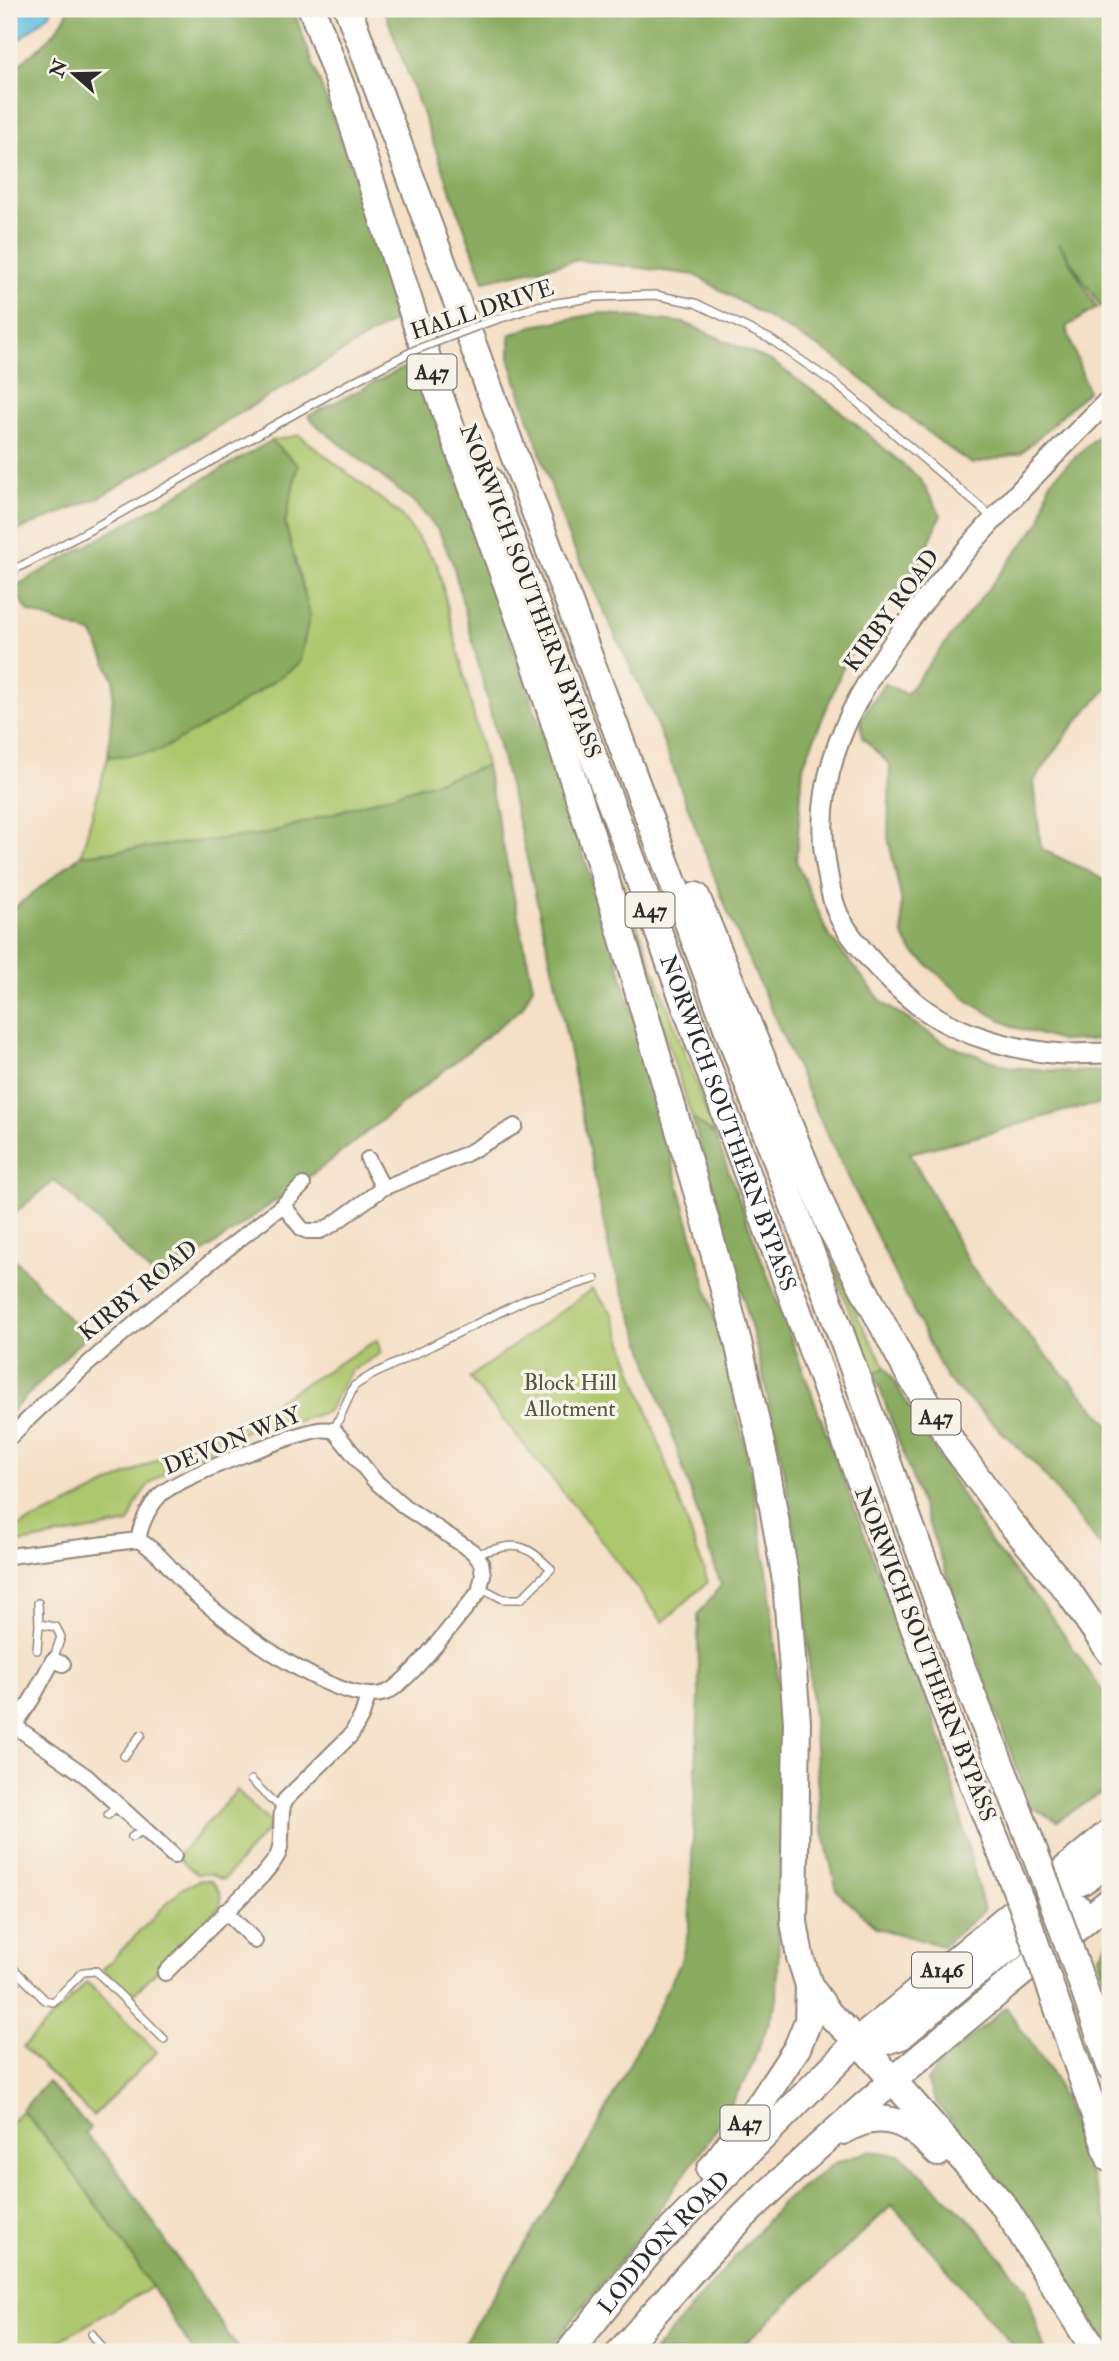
<svg xmlns="http://www.w3.org/2000/svg" width="1119" height="2361" font-family="'IM FELL Double Pica',serif">
<style>
.green{fill:#adc76d;stroke:#6c794c;stroke-width:2}
.forest{fill:#8aac60;stroke:#5a6c46;stroke-width:2}
.water{fill:#64bee1;stroke:#487486;stroke-width:2}
.lines{fill:none;stroke-linecap:round;stroke-linejoin:round}
.lane-casing{stroke:#908578;stroke-width:10}
.street-casing{stroke:#908578;stroke-width:18}
.secondary-casing{stroke:#908578;stroke-width:23}
.highway-casing{stroke:#908578;stroke-width:30}
.lane{stroke:#fff;stroke-width:7}
.street{stroke:#fff;stroke-width:14}
.secondary{stroke:#fff;stroke-width:19}
.highway{stroke:#fff;stroke-width:26}
.lane-bridge-casing{stroke:#908578;stroke-width:10;stroke-linecap:butt}
.highway-bridge-casing{stroke:#908578;stroke-width:30;stroke-linecap:butt}
.lane-bridge{stroke:#fff;stroke-width:7}
.highway-bridge{stroke:#fff;stroke-width:26}
.labels{text-anchor:middle;stroke-width:7;stroke-linejoin:round;paint-order:stroke}
.shield{fill:#f7f3e8;stroke:#686764;stroke-width:2}
.shield-label{font-size:21px;font-weight:bold;fill:#2b2b2b}
.street-label{font-size:23px;fill:#2b2b2b;stroke:#f7f3e8}
.park-label{font-size:23px;fill:#525a3f;stroke:#f7f3e8}
</style>
<rect width="100%" height="100%" fill="#f7f3e8"/>
<filter id="ink" filterUnits="userSpaceOnUse"><feTurbulence type="fractalNoise" baseFrequency=".0143" numOctaves="2"/><feDisplacementMap in="SourceGraphic" scale="14" xChannelSelector="R" yChannelSelector="G"/><feConvolveMatrix kernelMatrix="1 2 1 2 8 2 1 2 1" color-interpolation-filters="sRGB"/></filter>
<filter id="wash" filterUnits="userSpaceOnUse"><feTurbulence type="fractalNoise" baseFrequency=".00686" numOctaves="4" result="noise"/><feDisplacementMap in="SourceGraphic" scale="28" xChannelSelector="R" yChannelSelector="G"/><feGaussianBlur stdDeviation="1.57" result="paint"/><feColorMatrix in="noise" values="0 0 0 0 0 0 0 0 0 0 0 0 0 0 0 0 0 1.4 0 .05"/><feComposite in="paint" operator="in"/></filter>
<g filter="url(#wash)">
<rect width="100%" height="100%" fill="#f5dfc6"/>
<path class="green" d="M 299,435 L 401,515 L 437,564 L 486,766 L 266,834 L 81,855 L 108,757 L 157,751 L 310,615 L 285,524 L 298,465 L 271,441 Z
M 616,867 L 715,1135 L 692,1118 L 612,868 Z
M 820,1232 L 859,1319 L 886,1368 L 874,1372 L 818,1233 Z
M 592,1289 L 613,1314 L 708,1582 L 663,1622 L 581,1514 L 469,1378 Z
M 377,1340 L 381,1353 L 350,1372 L 330,1408 L 326,1412 L 268,1430 L 257,1426 L 244,1431 L 237,1440 L 191,1457 L 183,1455 L 192,1442 L 268,1406 Z
M 162,1457 L 167,1471 C 144,1485 137,1498 129,1523 L 9,1545 L 9,1530 L 57,1510 Z
M 237,1790 L 272,1825 L 223,1880 L 211,1874 L 197,1874 L 177,1857 Z
M 200,1880 L 212,1881 C 219,1889 223,1896 220,1906 L 130,1998 L 103,1969 L 181,1889 Z
M 87,1982 L 157,2052 L 93,2116 L 23,2047 Z
M 22,2110 C 70,2165 113,2226 152,2287 L 40,2352 L 9,2352 L 9,2125 Z"/>
<path class="forest" d="M 69,9 L 293,9 L 401,304 L 397,319 L 98,498 L 9,534 L 9,72 C 32,54 58,36 69,9 Z
M 384,9 L 561,9 L 575,13 L 624,9 L 1110,9 L 1110,303 L 1101,307 L 1059,243 L 1097,308 L 1066,327 L 1088,391 L 1021,453 L 972,464 L 944,445 L 833,356 L 695,275 L 578,260 L 484,281 Z
M 600,313 L 685,323 L 773,362 L 838,409 L 920,479 L 941,515 L 921,561 L 846,660 L 803,766 L 796,861 L 828,934 L 883,1003 L 946,1044 L 1010,1067 L 1072,1072 L 1110,1071 L 1110,1102 L 1064,1111 L 987,1134 L 910,1153 L 970,1265 L 1027,1334 L 1110,1425 L 1110,1558 L 1037,1466 L 946,1378 L 815,1109 L 727,910 L 651,710 L 567,534 L 510,362 L 510,335 L 533,326 Z
M 409,365 L 425,384 L 613,943 L 723,1349 L 751,1474 L 770,1588 L 782,1729 L 782,1830 L 777,2000 L 749,2073 L 710,2139 L 638,2238 L 547,2352 L 458,2352 L 591,2140 L 680,1964 L 689,1929 L 699,1696 L 698,1614 L 721,1585 L 641,1340 L 611,1260 L 557,988 L 522,837 L 453,564 L 439,531 L 415,503 L 320,428 L 308,416 Z
M 1110,424 L 1110,685 L 1072,727 L 1034,781 L 1041,849 L 1092,873 L 1110,884 L 1110,1039 L 1061,1041 L 1014,1027 L 971,1003 L 912,951 L 903,935 L 901,898 L 888,837 L 890,765 L 862,737 L 861,719 L 884,683 L 906,694 L 1040,522 L 1050,481 Z
M 271,441 L 298,465 L 285,523 L 310,615 L 299,664 L 222,716 L 157,752 L 108,757 L 114,680 L 93,634 L 29,612 L 12,588 Z
M 486,766 L 533,986 L 522,1008 L 328,1163 L 161,1283 L 55,1180 L 9,1218 L 9,912 L 81,855 L 266,834 Z
M 692,1118 L 715,1135 L 943,1745 L 984,1911 L 943,1946 L 876,1928 L 837,1891 L 820,1818 L 803,1580 L 783,1466 L 755,1341 L 723,1221 Z
M 9,1253 L 85,1337 L 9,1414 Z
M 886,1368 L 990,1542 L 1049,1613 L 1110,1702 L 1110,1787 L 1057,1821 L 1030,1806 L 874,1372 Z
M 1110,1939 L 1110,2016 L 1099,1956 Z
M 1006,2007 L 1055,2078 L 1110,2228 L 1110,2350 L 1018,2203 L 936,2102 L 927,2081 L 941,2063 Z
M 47,2082 L 90,2128 L 85,2133 L 115,2166 L 240,2352 L 194,2352 C 141,2269 88,2185 22,2110 Z
M 869,2151 L 901,2155 L 975,2225 L 1026,2289 L 1045,2352 L 1018,2352 L 892,2205 L 736,2352 L 653,2352 L 783,2202 L 833,2164 Z"/>
<path class="water" d="M 9,9 L 52,9 L 50,14 L 9,48 Z"/>
</g>
<g filter="url(#ink)">
<g class="lines">
<g class="lane-casing">
<path id="lane" d="M 538,306 L 596,297 L 655,295 L 695,303 L 770,339 L 837,385 L 993,518
M 9,572 C 127,514 239,442 356,380
M 334,1430 L 354,1386 L 370,1376 L 527,1299 L 595,1279
M 476,1554 C 514,1544 522,1539 551,1569 L 521,1599 L 503,1599 L 480,1587
M 38,1603 L 39,1624 L 56,1627 L 61,1637 L 53,1660
M 37,1650 L 39,1624
M 124,1756 L 141,1735
M 251,1780 L 270,1799 L 283,1806
M 108,1815 L 118,1805
M 132,1837 L 145,1829
M 9,1964 L 45,2000 L 53,2002 L 83,1972 L 96,1971 L 164,2039
M 92,2334 L 105,2352"/>
</g>
<g class="street-casing">
<path id="street" d="M 368,1159 L 383,1188
M 283,1205 L 302,1229 L 307,1231 L 320,1231 L 332,1225 L 383,1188 L 466,1154 L 515,1126
M 9,1438 C 95,1352 187,1280 283,1205 L 303,1185
M 9,1556 L 138,1540 C 162,1553 176,1577 196,1595 C 230,1625 340,1709 385,1693 C 408,1685 460,1614 479,1592 L 483,1575 L 481,1562 L 472,1551 L 405,1507 L 375,1481 L 334,1430 C 328,1430 323,1429 318,1430 C 291,1435 174,1479 159,1496 C 148,1508 141,1524 138,1540
M 9,1722 L 86,1776 L 174,1856
M 9,1734 L 32,1699 L 53,1660 L 63,1664
M 225,1911 L 255,1941
M 165,1973 L 262,1876 C 268,1868 276,1861 279,1852 C 284,1835 278,1816 285,1800 L 351,1735 L 362,1715 L 368,1696"/>
</g>
<g class="secondary-casing">
<path id="secondary" d="M 1110,399 C 1050,459 991,518 938,584 C 874,663 807,757 826,864 C 829,882 832,904 841,920 C 851,938 866,955 880,970 C 895,985 910,1000 928,1012 C 965,1037 1018,1051 1063,1054 C 1078,1054 1095,1053 1110,1053"/>
</g>
<g class="highway-casing">
<g id="highway">
<path d="M 312,9 L 346,100"/>
<path d="M 348,9 L 823,1285 L 971,1692"/>
<path d="M 340,84 L 434,380 L 533,657 L 603,871 L 706,1222 L 738,1342 L 766,1467 L 786,1581 L 797,1722 L 794,1922 L 800,1957 L 809,1985 L 829,2014 L 858,2041 L 1004,2206 L 1096,2352"/>
<path id="s1" d="M 489,480 L 628,849 L 955,1739"/>
<path d="M 696,896 L 830,1226 L 908,1372 L 955,1447 L 1009,1521 L 1068,1591 L 1110,1652"/>
<path d="M 1041,1895 L 1081,1882 L 1110,1863"/>
<path d="M 1099,2033 L 1110,2066"/>
<path d="M 858,2041 L 879,2043 L 901,2036 L 967,1980 L 1019,1941 L 1078,1908"/>
<path d="M 1079,2069 L 1110,2159"/>
<path d="M 843,2131 C 882,2107 911,2123 938,2153"/>
<path d="M 710,2170 L 763,2100 L 797,2048 L 808,2021 L 809,1985"/>
<path id="s2" d="M 569,2352 L 652,2249 L 858,2041 L 1110,1832"/>
<path d="M 620,2352 C 668,2298 715,2242 768,2193 C 877,2090 994,1995 1110,1901"/>
</g>
</g>
<use href="#lane" class="lane"/>
<use href="#street" class="street"/>
<use href="#secondary" class="secondary"/>
<use href="#highway" class="highway"/>
<g class="lane-bridge-casing">
<path id="lane-bridge" d="M 356,380 L 415,350 L 483,324 L 538,306"/>
</g>
<g class="highway-bridge-casing">
<path id="highway-bridge" d="M 971,1692 C 1018,1804 1060,1918 1099,2033
M 955,1739 L 1021,1902 L 1079,2069"/>
</g>
<use href="#lane-bridge" class="lane-bridge"/>
<use href="#highway-bridge" class="highway-bridge"/>
</g>
</g>
<g class="labels">
<g class="shield">
<rect x="407.5" y="354.5" width="49" height="35" rx="5"/>
<rect x="625.5" y="892.5" width="49" height="35" rx="5"/>
<rect x="911.5" y="1399.5" width="49" height="35" rx="5"/>
<rect x="912" y="1952.5" width="60" height="35" rx="5"/>
<rect x="720.5" y="2105.5" width="49" height="35" rx="5"/>
</g>
<g class="shield-label">
<text x="432" y="379">A47</text>
<text x="650" y="917">A47</text>
<text x="936" y="1424">A47</text>
<text x="942" y="1977">A146</text>
<text x="745" y="2130">A47</text>
</g>
<g class="street-label">
<text transform="translate(482 309) rotate(-18)" y="8">HALL DRIVE</text>
<text transform="translate(531 591) rotate(69)" y="8">NORWICH SOUTHERN BYPASS</text>
<text transform="translate(891 610) rotate(-54)" y="8">KIRBY ROAD</text>
<text dy="8" stroke="none"><textPath href="#s1" startOffset="686">NORWICH SOUTHERN BYPASS</textPath></text>
<text transform="translate(138 1290) rotate(-39)" y="8">KIRBY ROAD</text>
<text transform="translate(232 1440) rotate(-22)" y="8">DEVON WAY</text>
<text transform="translate(926 1654) rotate(69)" y="8">NORWICH SOUTHERN BYPASS</text>
<text dy="8" stroke="none"><textPath href="#s2" startOffset="145">LODDON ROAD</textPath></text>
</g>
<g class="park-label">
<text x="570" y="1390">Block Hill<tspan x="570" dy="26">Allotment</tspan></text>
</g>
</g>
<rect width="1119" height="2361" fill="none" stroke="#f7f3e8" stroke-width="35"/>
<g transform="translate(74 74) rotate(290)" stroke="#f7f3e8" stroke-width="5" paint-order="stroke">
<path d="M0-5L12 26L0 18L-12 26Z" fill="#2b2b2b"/>
<text y="-10" font-size="19" font-weight="bold" text-anchor="middle" fill="#2b2b2b">N</text>
</g>
</svg>
